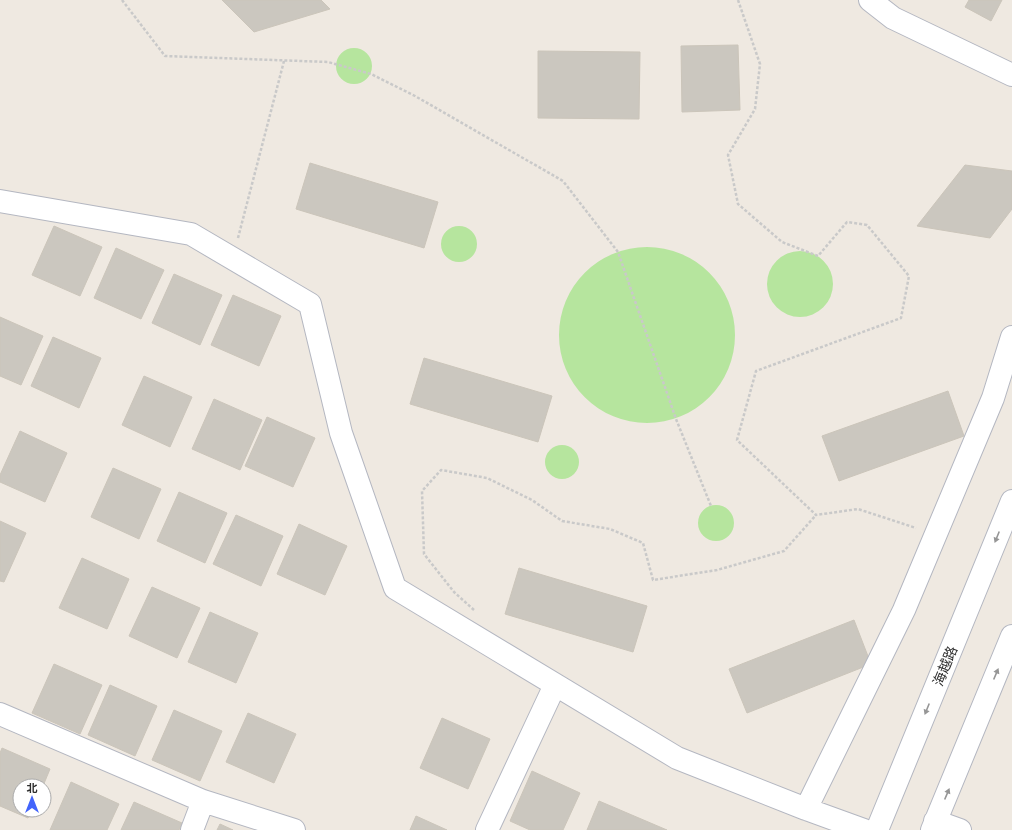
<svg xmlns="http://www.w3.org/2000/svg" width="1012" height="830" font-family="'Asap Condensed','Noto Sans SC',sans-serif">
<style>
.green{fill:#b6e59e}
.building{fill:#cbc7bf;stroke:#cbc5ba}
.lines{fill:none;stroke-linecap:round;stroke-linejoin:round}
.minor-casing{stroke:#b4b7c1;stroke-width:24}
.path{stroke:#c9c9c9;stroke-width:2.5;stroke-dasharray:3 2;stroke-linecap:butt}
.minor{stroke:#fff;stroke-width:22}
.oneway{fill:#969696}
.labels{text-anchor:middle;stroke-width:3.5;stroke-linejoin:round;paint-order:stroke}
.street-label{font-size:14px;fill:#2e2e2e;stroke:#fff}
</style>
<rect width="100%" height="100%" fill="#efe9e1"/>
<path class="green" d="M336 66a18 18 0 1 1 36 0a18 18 0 1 1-36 0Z
M441 244a18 18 0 1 1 36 0a18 18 0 1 1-36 0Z
M559 335a88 88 0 1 1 176 0a88 88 0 1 1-176 0Z
M767 284a33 33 0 1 1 66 0a33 33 0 1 1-66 0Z
M545 462a17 17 0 1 1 34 0a17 17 0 1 1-34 0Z
M698 523a18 18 0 1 1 36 0a18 18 0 1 1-36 0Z"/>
<path class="building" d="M 222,0 L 321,0 L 330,9 L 254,32 Z
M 969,0 L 1002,0 L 991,21 L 965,7 Z
M 738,45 L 740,110 L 682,112 L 681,46 Z
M 538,51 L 640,52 L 639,119 L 538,118 Z
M 310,163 L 438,202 L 424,248 L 296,209 Z
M 965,165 L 1012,171 L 1012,209 L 990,238 L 917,226 Z
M 54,226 L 102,247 L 80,296 L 32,275 Z
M 116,248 L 164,270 L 141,319 L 94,298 Z
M 174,274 L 222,295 L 200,345 L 152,323 Z
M 233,295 L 281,316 L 259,366 L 211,345 Z
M 0,317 L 43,336 L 21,385 L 0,376 Z
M 53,337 L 101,358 L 79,408 L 31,386 Z
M 424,358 L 552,396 L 538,442 L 410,404 Z
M 144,376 L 192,397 L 170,447 L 122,425 Z
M 948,391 L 964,436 L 839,481 L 822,436 Z
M 214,399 L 262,420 L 240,470 L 192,449 Z
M 267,417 L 315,438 L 293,487 L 245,466 Z
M 20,431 L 67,453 L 45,502 L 0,482 L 0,475 Z
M 113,468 L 161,489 L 139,539 L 91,517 Z
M 179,492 L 227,513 L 205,563 L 157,541 Z
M 236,515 L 283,536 L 261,586 L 213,564 Z
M 0,521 L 26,533 L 4,582 L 0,581 Z
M 299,524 L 347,546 L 325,595 L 277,574 Z
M 82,558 L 129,579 L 107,629 L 59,608 Z
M 519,568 L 647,606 L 633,652 L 505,614 Z
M 152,587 L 200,608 L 177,658 L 129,636 Z
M 210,612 L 258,633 L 236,683 L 188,662 Z
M 854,620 L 871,664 L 747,713 L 729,669 Z
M 54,664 L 102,685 L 80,734 L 32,713 Z
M 110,685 L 157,706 L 135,756 L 88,735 Z
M 174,710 L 222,731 L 200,781 L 152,760 Z
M 248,713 L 296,734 L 274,783 L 226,762 Z
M 442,718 L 490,739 L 468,789 L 420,768 Z
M 2,748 L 50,769 L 43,786 L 20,786 L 20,810 L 32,810 L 28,818 L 0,806 L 0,753 Z
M 532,771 L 580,793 L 563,830 L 530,830 L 510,821 Z
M 71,782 L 119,804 L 107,830 L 50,830 Z
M 599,801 L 667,830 L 587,830 Z
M 134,802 L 182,823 L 179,830 L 121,830 Z
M 416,816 L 447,830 L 410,830 Z
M 220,824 L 233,830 L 217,830 Z"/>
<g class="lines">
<g class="minor-casing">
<path id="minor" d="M 870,0 L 893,18 L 1012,75
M 0,201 L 191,234 L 310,304 L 341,433 L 395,588 L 677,758 L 806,809 L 864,830
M 0,714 L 203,801 L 294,830
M 806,809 L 904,610 L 993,398 L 1012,337
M 935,821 L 960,830
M 192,830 L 203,801
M 487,830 L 555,685
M 877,830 L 1012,501
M 932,830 L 1012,636"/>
</g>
<path class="path" d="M 122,0 L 165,56 L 328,62 L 371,74 L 415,96 L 563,181 L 618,252 L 676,419 L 711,506
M 738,0 L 760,64 L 755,109 L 728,155 L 738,204 L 782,242 L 818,256 L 847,222 L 867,225 L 909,276 L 901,318 L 756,371 L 737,440 L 816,515 L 858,509 L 916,528
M 238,238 L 284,61
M 474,610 L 454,592 L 424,554 L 422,491 L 441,470 L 487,478 L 532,500 L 562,521 L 610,529 L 643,543 L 653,580 L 717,570 L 784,551 L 816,515"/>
<use href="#minor" class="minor"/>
</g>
<defs><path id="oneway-solid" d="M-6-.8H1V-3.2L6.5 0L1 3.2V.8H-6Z"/></defs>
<g class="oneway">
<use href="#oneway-solid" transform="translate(997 537) rotate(112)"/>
<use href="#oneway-solid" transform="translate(996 674) rotate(-67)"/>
<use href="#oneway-solid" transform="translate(927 709) rotate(112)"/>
<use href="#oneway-solid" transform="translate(947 794) rotate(-67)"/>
</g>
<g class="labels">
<g class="street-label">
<text transform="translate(945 666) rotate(-68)" y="5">海越路</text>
</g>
</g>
<g transform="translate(32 798)"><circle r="19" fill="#ffffff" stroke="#ababab"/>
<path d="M0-3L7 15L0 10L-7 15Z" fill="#4264fb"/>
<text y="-6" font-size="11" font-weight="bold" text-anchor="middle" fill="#2e2e2e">北</text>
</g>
</svg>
